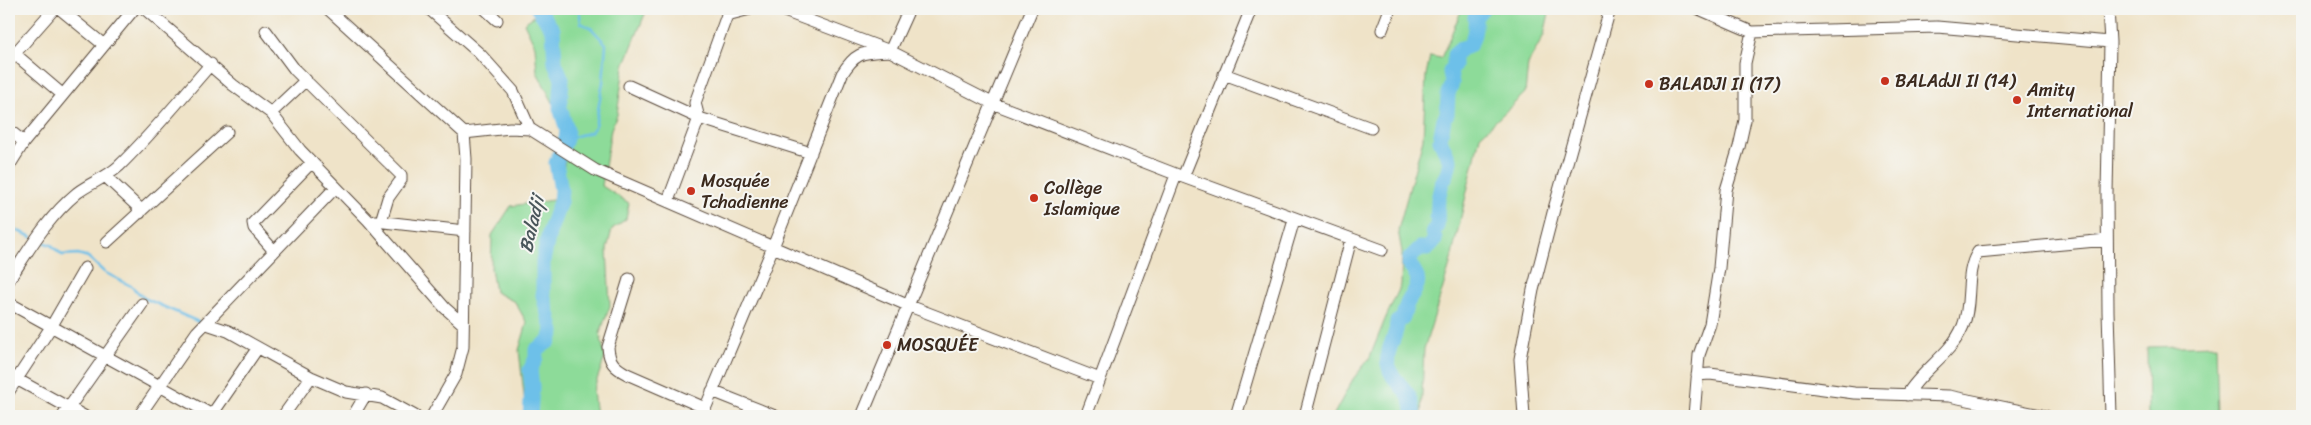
<svg xmlns="http://www.w3.org/2000/svg" width="2311" height="425" font-family="Sriracha,sans-serif">
<style>
.green{fill:#8ddb99;stroke:#64825c}
.lines{fill:none;stroke-linecap:round;stroke-linejoin:round}
.stream{stroke:#6dc0e9;stroke-width:2.5}
.river{stroke:#6dc0e9;stroke-width:15}
.minor-casing{stroke:#564638;stroke-width:13}
.minor{stroke:#fff;stroke-width:11}
.poi-dot{fill:#c8321e;stroke:#f6f6f2;stroke-width:2}
.labels{text-anchor:middle;stroke-width:4;stroke-linejoin:round;paint-order:stroke}
.poi-label{font-size:18px;fill:#3b2a1e;stroke:#f6f6f2;text-anchor:start}
.water-label{font-size:19px;font-style:italic;fill:#4a575b;stroke:#f6f6f2}
</style>
<rect width="100%" height="100%" fill="#f6f6f2"/>
<filter id="ink" filterUnits="userSpaceOnUse"><feTurbulence type="fractalNoise" baseFrequency=".02" numOctaves="2"/><feDisplacementMap in="SourceGraphic" scale="10" xChannelSelector="R" yChannelSelector="G"/><feConvolveMatrix kernelMatrix="1 2 1 2 8 2 1 2 1" color-interpolation-filters="sRGB"/></filter>
<filter id="wash" filterUnits="userSpaceOnUse"><feTurbulence type="fractalNoise" baseFrequency=".0096" numOctaves="4" result="noise"/><feDisplacementMap in="SourceGraphic" scale="20" xChannelSelector="R" yChannelSelector="G"/><feGaussianBlur stdDeviation="1.12" result="paint"/><feColorMatrix in="noise" values="0 0 0 0 0 0 0 0 0 0 0 0 0 0 0 0 0 1.4 0 .05"/><feComposite in="paint" operator="in"/></filter>
<g filter="url(#wash)">
<rect width="100%" height="100%" fill="#efe3c8"/>
<path class="green" d="M 533,9 L 647,9 L 624,66 L 617,115 L 611,129 L 602,186 L 629,203 L 626,219 L 612,229 L 607,249 L 610,306 L 600,333 L 605,357 L 593,391 L 596,416 L 521,416 L 526,413 L 519,350 L 527,323 L 515,302 L 495,292 L 491,268 L 492,235 L 511,206 L 560,199 L 563,190 L 563,170 L 569,138 L 559,114 L 537,72 L 535,46 L 524,23 L 536,15 Z
M 1462,9 L 1550,9 L 1544,35 L 1528,64 L 1525,93 L 1480,136 L 1449,268 L 1424,349 L 1421,416 L 1333,416 L 1353,379 L 1369,359 L 1386,317 L 1401,285 L 1402,252 L 1398,230 L 1423,139 L 1426,75 L 1430,56 L 1441,58 Z
M 2216,345 L 2218,416 L 2148,416 L 2147,347 Z"/>
<g class="lines">
<path class="stream" d="M 566,139 L 591,132 L 595,127 L 603,82 L 606,44 L 591,28 L 581,23 L 579,9
M 9,227 L 32,237
M 40,241 L 51,245 L 62,255 L 78,254 L 88,257 L 104,272 L 131,286 L 144,298 L 201,323"/>
<path class="river" d="M 530,416 L 532,387 L 530,370 L 536,358 L 536,350 L 549,341 L 553,332 L 543,295 L 543,261 L 549,233 L 560,202 L 561,190 L 556,163 L 566,139 L 567,130 L 560,108 L 562,79 L 555,63 L 553,30 L 538,9
M 1413,416 C 1415,388 1392,386 1388,364 C 1385,350 1398,335 1397,322 L 1402,319 C 1405,313 1405,306 1409,300 C 1419,285 1422,279 1409,264 L 1410,258 L 1420,248 L 1427,249 L 1435,240 L 1433,231 L 1437,226 L 1438,199 L 1442,183 L 1447,174 L 1450,161 L 1440,140 L 1444,119 L 1447,114 L 1448,94 L 1452,83 L 1450,72 L 1454,66 L 1454,55 L 1462,48 L 1469,46 C 1474,38 1476,27 1475,17 L 1482,9"/>
</g>
</g>
<g filter="url(#ink)">
<g class="lines">
<g class="minor-casing">
<path id="minor" d="M 60,9 L 104,45
M 145,9 L 233,85 L 271,113 L 300,150 L 368,220 L 445,308 L 463,324
M 328,9 L 464,133 L 466,159 L 463,347 L 456,374 L 432,416
M 429,9 L 480,54 L 513,91 L 530,129 L 595,170 L 907,305 L 1100,379 L 1176,175
M 485,9 L 497,20
M 779,9 L 890,51 L 992,103 L 1183,177 L 1382,250
M 1699,9 L 1752,32 L 1937,27 L 2110,42
M 2108,9 L 2110,42 L 2107,193 L 2108,311 L 2111,416
M 727,15 L 750,9
M 1382,30 L 1390,9
M 266,31 L 295,70 L 401,175 L 401,180 L 388,198 L 381,221
M 9,49 L 63,95
M 9,60 L 54,9
M 1224,74 L 1371,128
M 629,86 L 699,118 L 811,153
M 271,113 L 306,80
M 9,130 L 24,142
M 464,133 L 510,128 L 530,129
M 9,166 L 24,142 L 134,9
M 105,176 L 137,206 L 140,213
M 1183,177 L 1251,9
M 668,201 L 699,118 L 695,103 L 727,15 L 726,9
M 375,221 L 465,231
M 107,242 L 227,132
M 274,251 L 254,228 L 253,223 L 312,162
M 629,279 L 608,347 C 609,362 614,367 627,374 L 705,408
M 9,280 C 30,248 47,218 77,193 C 90,183 106,178 119,166 C 152,134 181,98 211,64
M 9,303 L 214,416
M 207,324 L 228,331 L 311,377 L 346,392 L 382,398 L 415,416
M 9,375 L 84,416
M 1697,375 L 1710,374 L 1854,393 L 1949,396 L 2046,416
M 9,391 L 51,327 L 85,268
M 712,391 L 775,416
M 1907,395 C 1922,369 1951,355 1963,326 C 1973,302 1964,273 1978,252 L 2107,240
M 63,416 L 142,304
M 139,416 L 197,332 L 336,187
M 211,416 L 257,349
M 283,416 L 311,377
M 353,416 L 366,394
M 702,416 L 773,247 L 842,74 C 857,50 864,53 890,51 L 909,9
M 862,416 L 1032,9
M 1086,416 L 1100,379
M 1236,416 L 1294,220
M 1305,416 L 1351,239
M 1524,416 L 1520,359 L 1533,290 L 1554,209 L 1610,9
M 1694,416 L 1699,355 L 1710,324 L 1719,268 L 1726,190 L 1739,147 L 1745,120 L 1745,63 L 1752,32"/>
</g>
<use href="#minor" class="minor"/>
</g>
</g>
<g class="poi-dot">
<circle cx="1885" cy="81" r="5"/>
<circle cx="1649" cy="84" r="5"/>
<circle cx="2017" cy="100" r="5"/>
<circle cx="691" cy="191" r="5"/>
<circle cx="1034" cy="198" r="5"/>
<circle cx="887" cy="345" r="5"/>
</g>
<g class="labels">
<g class="poi-label">
<text x="1895" y="87">BALAdJI II (14)</text>
<text x="1659" y="90">BALADJI II (17)</text>
<text x="2027" y="96">Amity<tspan x="2027" dy="21">International</tspan></text>
<text x="701" y="187">Mosquée<tspan x="701" dy="21">Tchadienne</tspan></text>
<text x="1044" y="194">Collège<tspan x="1044" dy="21">Islamique</tspan></text>
<text x="897" y="351">MOSQUÉE</text>
</g>
<g class="water-label">
<text transform="translate(531 224) rotate(-77)" y="7">Baladji</text>
</g>
</g>
<rect width="2311" height="425" fill="none" stroke="#f6f6f2" stroke-width="30"/>
</svg>
